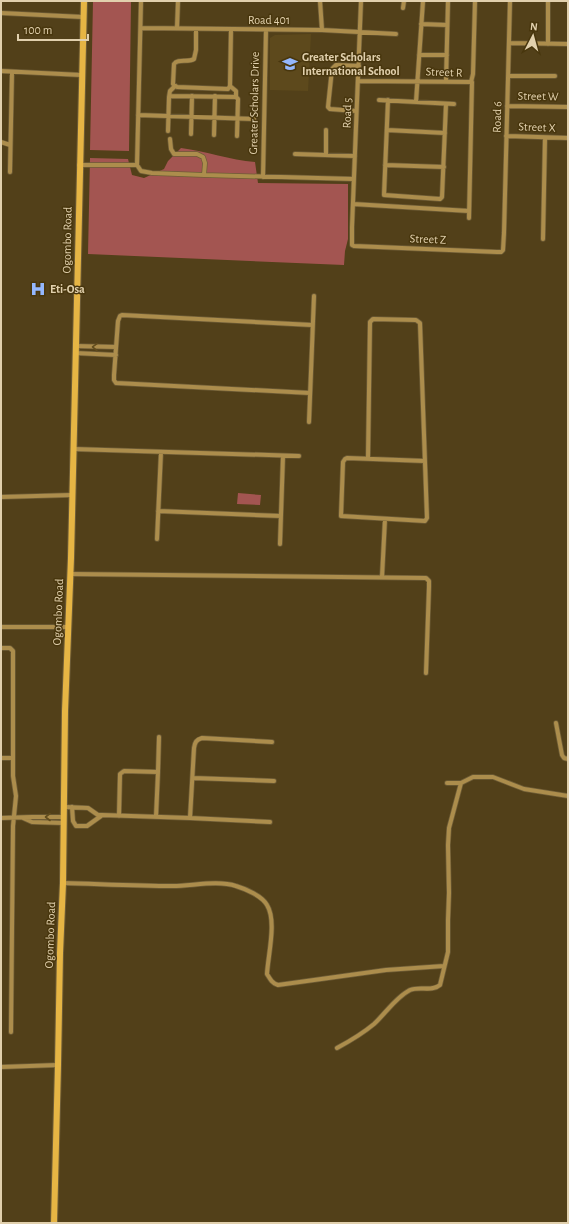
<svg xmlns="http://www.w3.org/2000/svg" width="569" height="1224" font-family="'Alegreya Sans',sans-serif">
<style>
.built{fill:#5d491c}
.green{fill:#a35551}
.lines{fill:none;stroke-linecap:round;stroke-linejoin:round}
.minor-casing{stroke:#6f5d37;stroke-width:5.5}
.secondary-casing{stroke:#6f5d37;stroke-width:8}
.minor{stroke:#ac8d4c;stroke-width:4}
.secondary{stroke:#e6b544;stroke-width:6}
.oneway{stroke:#614c1d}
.labels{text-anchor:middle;stroke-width:3;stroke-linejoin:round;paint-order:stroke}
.street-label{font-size:12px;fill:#e1d0ad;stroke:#48360d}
.poi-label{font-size:12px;font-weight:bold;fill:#e1d0ad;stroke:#48360d;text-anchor:start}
</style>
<rect width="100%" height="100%" fill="#524019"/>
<path class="built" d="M 311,34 L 308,91 L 270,90 L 270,38 L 275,35 Z"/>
<path class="green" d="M 93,1 L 131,1 L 129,151 L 90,150 Z
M 181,148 C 206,151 230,160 255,162 L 258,183 L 348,184 L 348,239 L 345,251 L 344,265 L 88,254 L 90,158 L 128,159 L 132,175 L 144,178 L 164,169 L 168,161 Z
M 238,493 L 261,495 L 260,505 L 237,504 Z"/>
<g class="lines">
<g class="minor-casing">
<path id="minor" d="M 141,1 L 137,165 L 141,171 L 152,173 L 204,175 L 354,179
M 320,1 L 322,30
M 361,1 L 352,227 L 352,245 L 354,246 L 497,252 L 501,252 L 503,250 L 504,233 L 510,1
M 403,8 L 404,1
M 1,13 L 83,17
M 421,24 L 447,25
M 141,28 L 322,30 L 396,34
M 177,28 L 178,1
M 196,29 L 196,50 L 194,59 C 188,63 178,58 174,64 L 173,84 L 177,87 L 228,89 L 230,86 L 231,29
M 509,43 L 568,44
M 548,44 L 548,1
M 419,55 L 447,55
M 1,71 L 81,75
M 508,76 L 555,76
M 358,81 L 471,82 L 473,74 L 475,1
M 446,82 L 448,1
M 230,86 L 236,91 L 236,97
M 169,97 L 170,91 L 175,86
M 379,100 L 454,104
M 388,100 L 384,195 L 440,199 L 442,197 L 446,104
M 416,102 L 423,1
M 507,106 L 568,107
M 356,111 L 330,109 L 328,107 L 332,69 L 336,65 L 359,66
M 138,115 L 254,119
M 326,130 L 326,155
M 387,130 L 445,133
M 168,131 L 169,97 L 171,96 L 236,97 L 238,99 L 237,136
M 191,134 L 192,96
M 214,135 L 215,96
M 506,136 L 568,138
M 170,139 L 171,149 L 174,154 L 197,154 L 203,157 L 205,163 L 204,175
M 1,142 L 10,145
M 295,154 L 355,156
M 79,165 L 137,165
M 385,165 L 444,167
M 10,172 L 12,72
M 263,177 L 266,30
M 353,204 L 469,211
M 469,218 L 472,82
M 543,239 L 545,138
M 75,346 L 116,347
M 75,353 L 116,355
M 310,393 L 116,383 L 114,380 L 114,375 L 118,321 L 120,316 L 122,315 L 312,325
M 309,422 L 314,296
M 73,449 L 299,456
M 368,459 L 370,322 L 373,319 L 416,320 L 420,323 L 427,518 L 425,521 L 341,516 L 343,462 L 345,459 L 347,458 L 425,461
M 1,497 L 72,495
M 158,511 L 281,516
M 157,539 L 161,452
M 280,544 L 283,456
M 70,574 L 426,578 L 429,581 L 429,587 L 426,673
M 382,577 L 385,519
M 1,627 L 69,627
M 1,648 L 10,648 L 13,651 L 13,776 L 16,796 L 13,826 L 11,1032
M 556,723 L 562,755 L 564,758 L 568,759
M 1,758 L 13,758
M 158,772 L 159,737
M 193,778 L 274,781
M 447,783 L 461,783 L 473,777 L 493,777 L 524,789 L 568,796
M 65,807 L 88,808 L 98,815 L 102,815 L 190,818 L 194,748 C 195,742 196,740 202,738 L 272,742
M 72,807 L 73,821 L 76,826 L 87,826 L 101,816
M 119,816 L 120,774 L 124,771 L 158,772 L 156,817
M 1,818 L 32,817 L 64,817
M 23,818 L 32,822 L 64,823
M 190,818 L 270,822
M 63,883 C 100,884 136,886 173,886 C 192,886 218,880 236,886 C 246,889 262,896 267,905 C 277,921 268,955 267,974 C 270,979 272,983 278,985 L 386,970 L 444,966
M 337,1048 C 350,1041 362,1034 374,1024 C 385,1014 396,997 410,990 C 420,986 432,992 440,985 L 448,952 L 448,920 L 449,893 L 448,845 L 449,828 L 461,783
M 1,1067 L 58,1065"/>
</g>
<g class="secondary-casing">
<path id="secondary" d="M 54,1223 L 58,1065 L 60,953 L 63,883 L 65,711 L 71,558 L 84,1"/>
</g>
<use href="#minor" class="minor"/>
<use href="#secondary" class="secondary"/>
</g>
<defs><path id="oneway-chevron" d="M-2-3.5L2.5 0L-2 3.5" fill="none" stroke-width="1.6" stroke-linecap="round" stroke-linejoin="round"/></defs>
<g class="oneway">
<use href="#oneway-chevron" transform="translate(95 347) rotate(-179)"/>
<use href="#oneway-chevron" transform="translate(48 817) rotate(-180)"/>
</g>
<defs>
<g id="school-bare" transform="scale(1.2)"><path d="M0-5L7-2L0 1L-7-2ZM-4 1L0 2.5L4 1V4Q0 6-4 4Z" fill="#94b7fd" stroke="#48360d" stroke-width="2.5" paint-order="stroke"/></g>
<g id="hospital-bare" transform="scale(1.2)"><path d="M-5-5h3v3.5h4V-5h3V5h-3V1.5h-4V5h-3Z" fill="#94b7fd" stroke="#48360d" stroke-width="2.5" paint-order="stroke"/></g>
</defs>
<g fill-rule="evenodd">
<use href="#school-bare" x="290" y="64"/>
<use href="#hospital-bare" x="38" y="289"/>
</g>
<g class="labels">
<g class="street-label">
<text x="269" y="24">Road 401</text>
<text transform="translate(444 72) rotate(2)" y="4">Street R</text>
<text transform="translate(538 96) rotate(1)" y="4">Street W</text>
<text transform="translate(254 103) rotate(-89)" y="4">Greater Scholars Drive</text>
<text transform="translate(347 113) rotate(-88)" y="4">Road 5</text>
<text transform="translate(497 117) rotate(-88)" y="4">Road 6</text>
<text transform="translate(537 127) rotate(2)" y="4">Street X</text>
<text transform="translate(428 239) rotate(2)" y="4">Street Z</text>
<text transform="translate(67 240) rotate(-89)" y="4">Ogombo Road</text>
<text transform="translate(58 612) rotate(-88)" y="4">Ogombo Road</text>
<text transform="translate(50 935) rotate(-88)" y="4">Ogombo Road</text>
</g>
<g class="poi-label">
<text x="302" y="61">Greater Scholars<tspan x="302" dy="14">International School</tspan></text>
<text x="50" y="293">Eti-Osa</text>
</g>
</g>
<rect width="569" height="1224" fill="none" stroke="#e1d0ad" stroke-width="4"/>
<g transform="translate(533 36) rotate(6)" stroke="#48360d" stroke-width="3" paint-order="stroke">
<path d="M0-3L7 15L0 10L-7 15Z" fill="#e1d0ad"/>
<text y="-6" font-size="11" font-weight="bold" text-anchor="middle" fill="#e1d0ad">N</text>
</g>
<path d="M18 34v6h70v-6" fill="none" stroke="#e1d0ad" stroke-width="2"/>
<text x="24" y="34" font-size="12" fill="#e1d0ad" stroke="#48360d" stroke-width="3" paint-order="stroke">100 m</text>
</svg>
